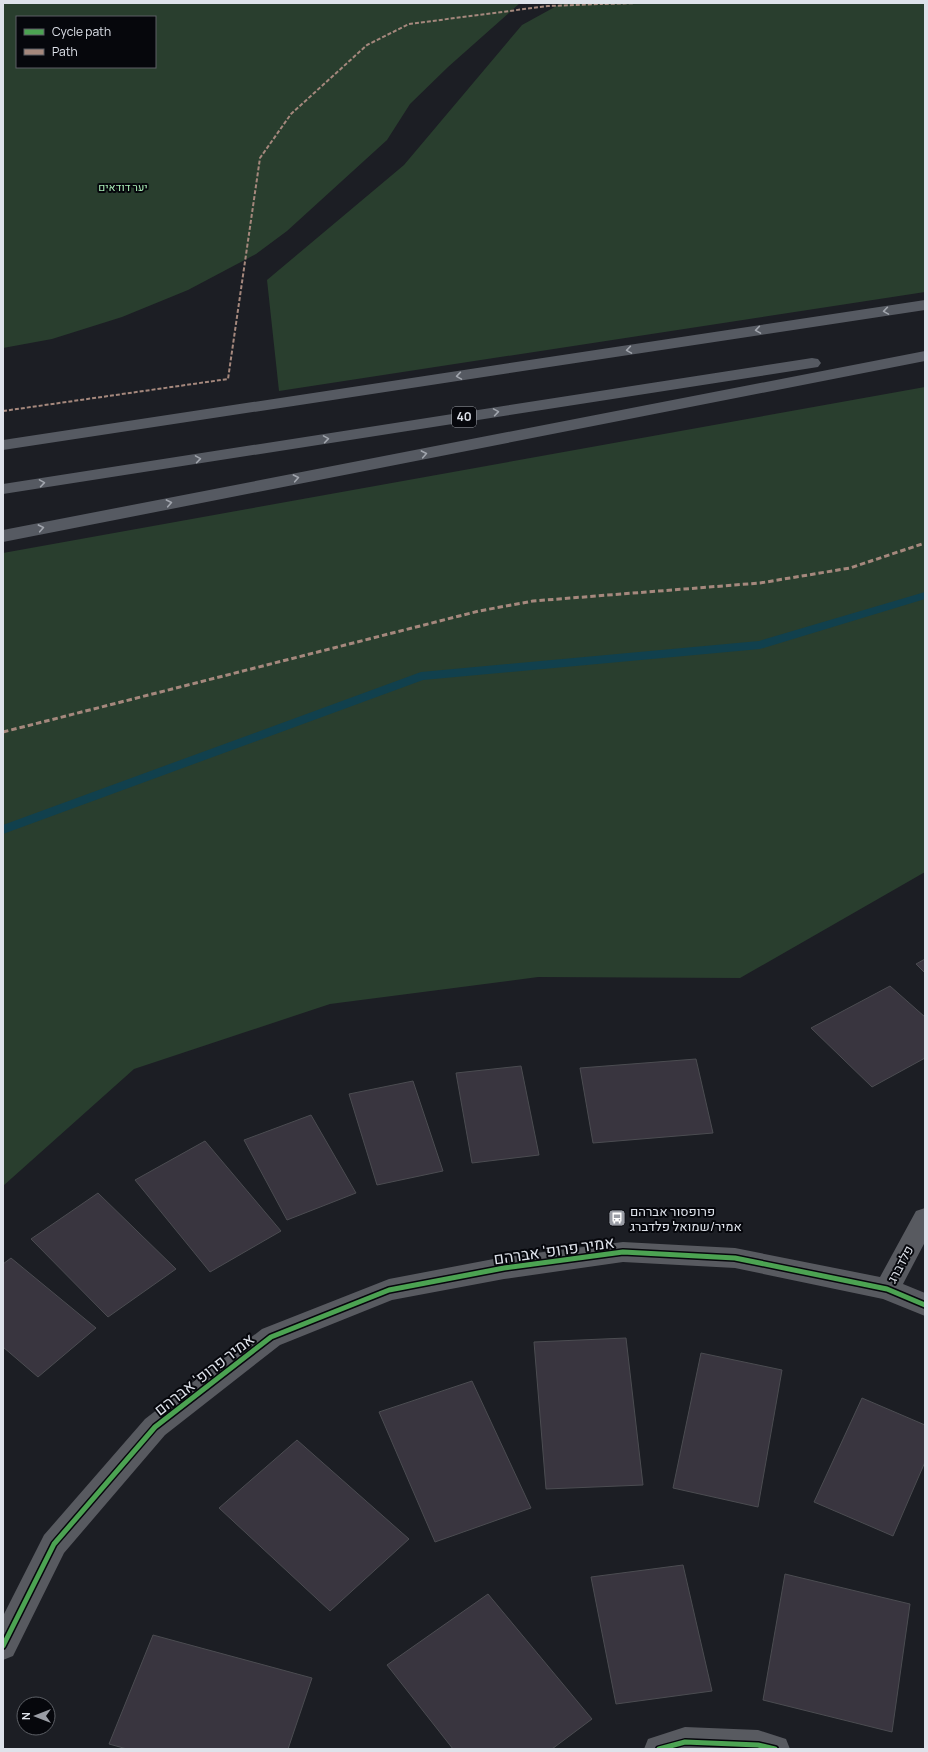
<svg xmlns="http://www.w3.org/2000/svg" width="928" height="1752" font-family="Manrope,Heebo,sans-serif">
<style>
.green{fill:#293e2e;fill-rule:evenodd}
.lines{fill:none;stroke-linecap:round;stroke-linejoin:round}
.stream{fill:#11404d;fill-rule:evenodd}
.building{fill:#39353f;stroke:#4b4c51}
.minor{fill:#585a60;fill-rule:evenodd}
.trunk{fill:#565a62;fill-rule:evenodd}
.quiet-far1{stroke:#a5887d;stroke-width:2;stroke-dasharray:4 2;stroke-linecap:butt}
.quiet{stroke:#a5887d;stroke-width:3;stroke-dasharray:5.5 3;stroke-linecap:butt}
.cycleway-casing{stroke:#06070c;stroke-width:8}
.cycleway{stroke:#4ca352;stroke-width:5}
.oneway{stroke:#a1a5ad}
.labels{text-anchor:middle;stroke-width:4;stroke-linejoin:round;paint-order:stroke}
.far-park-label{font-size:11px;fill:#a8ebb5;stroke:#06070c}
.shield{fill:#06070c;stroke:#9da0a7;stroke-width:1}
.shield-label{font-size:12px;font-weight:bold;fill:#dee2ea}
.poi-label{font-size:13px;fill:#dee2ea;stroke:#06070c;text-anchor:start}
.street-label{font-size:13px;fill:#dee2ea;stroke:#06070c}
.near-street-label{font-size:16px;fill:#dee2ea;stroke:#06070c}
</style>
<rect width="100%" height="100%" fill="#1c1e24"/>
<path class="green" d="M 3,3 L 520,3 L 448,67 L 410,104 L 387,140 L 287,231 L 256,254 L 188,290 L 122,317 L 52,339 L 3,348 ZM 17,17 L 155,17 L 155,67 L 17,67 Z
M 562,3 L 925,3 L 925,292 L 279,391 L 267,280 L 404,165 L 522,25 Z
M 925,387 L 925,872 L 740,978 L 538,977 L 330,1004 L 134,1069 L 3,1186 L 3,553 Z"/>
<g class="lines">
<path class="stream" d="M 925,592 L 925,599 L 760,649 L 423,680 L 3,834 L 3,825 L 421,672 L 759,641 Z"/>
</g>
<path class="building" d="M 925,959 L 925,973 L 916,964 Z
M 890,986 L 925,1017 L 925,1058 L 872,1087 L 811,1028 Z
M 696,1059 L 713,1133 L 593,1143 L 580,1068 Z
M 521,1066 L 539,1155 L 472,1163 L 456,1073 Z
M 413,1081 L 443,1171 L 377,1185 L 349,1094 Z
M 311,1115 L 356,1193 L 287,1220 L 244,1140 Z
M 205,1141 L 281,1231 L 210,1272 L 135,1180 Z
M 98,1193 L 176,1269 L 108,1317 L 31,1239 Z
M 11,1258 L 96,1328 L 38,1377 L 3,1347 L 3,1264 Z
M 626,1338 L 643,1485 L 546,1489 L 534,1342 Z
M 701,1353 L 782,1370 L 758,1507 L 673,1488 Z
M 472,1381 L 531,1508 L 435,1542 L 379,1412 Z
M 862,1398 L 925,1425 L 925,1462 L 893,1536 L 814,1502 Z
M 297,1440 L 409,1539 L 330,1611 L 219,1508 Z
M 683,1565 L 712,1691 L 616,1704 L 591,1577 Z
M 785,1574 L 910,1604 L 892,1732 L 763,1700 Z
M 488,1594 L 592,1719 L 552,1749 L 453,1749 L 387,1665 Z
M 153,1635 L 312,1678 L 288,1749 L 127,1749 L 109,1744 Z"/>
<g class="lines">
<path class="minor" d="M 925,1208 L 925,1242 L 903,1284 L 925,1293 L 925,1316 L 883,1299 L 735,1268 L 623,1262 L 504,1279 L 392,1300 L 280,1345 L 165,1435 L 64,1553 L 13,1656 L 3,1660 L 3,1616 L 44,1535 L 145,1419 L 262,1329 L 389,1279 L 504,1257 L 623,1242 L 735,1248 L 880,1277 L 916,1211 Z
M 685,1727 L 758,1730 L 786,1739 L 790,1749 L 644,1749 L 648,1739 Z"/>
<path class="trunk" d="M 925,300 L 925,310 L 3,450 L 3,440 Z
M 925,351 L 925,361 L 3,542 L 3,530 Z
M 812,358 L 818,359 L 821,363 L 818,367 L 3,494 L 3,484 Z"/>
<path class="quiet-far1" d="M 603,3 L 601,4 L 638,3
M 3,411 L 228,379 L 260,158 L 291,114 L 367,45 L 409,24 L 548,6 L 601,4"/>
<path class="quiet" d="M 3,732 L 479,611 L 533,601 L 760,583 L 850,568 L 925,543"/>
<g class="cycleway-casing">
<path id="cycleway" d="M 3,1646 L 54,1544 L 155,1427 L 271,1337 L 389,1290 L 504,1268 L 623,1252 L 735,1258 L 887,1289 L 925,1305
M 659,1749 L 685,1742 L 758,1745 L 775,1749"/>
</g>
<use href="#cycleway" class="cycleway"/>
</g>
<defs><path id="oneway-chevron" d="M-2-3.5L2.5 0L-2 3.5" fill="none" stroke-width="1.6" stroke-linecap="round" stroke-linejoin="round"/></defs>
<g class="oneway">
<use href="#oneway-chevron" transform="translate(886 311) rotate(171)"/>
<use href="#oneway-chevron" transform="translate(758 330) rotate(171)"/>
<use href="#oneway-chevron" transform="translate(629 350) rotate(171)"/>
<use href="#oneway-chevron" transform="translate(459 376) rotate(171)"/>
<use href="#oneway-chevron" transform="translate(496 412) rotate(-9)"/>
<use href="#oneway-chevron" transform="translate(326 439) rotate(-9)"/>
<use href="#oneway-chevron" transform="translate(424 454) rotate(-11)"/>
<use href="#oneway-chevron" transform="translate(198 459) rotate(-9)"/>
<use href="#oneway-chevron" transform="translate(296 478) rotate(-11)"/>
<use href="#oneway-chevron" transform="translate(42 483) rotate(-9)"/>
<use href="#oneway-chevron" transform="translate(169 503) rotate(-11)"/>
<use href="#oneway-chevron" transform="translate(41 528) rotate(-11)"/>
</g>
<defs>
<g id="bus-square" transform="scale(0.9)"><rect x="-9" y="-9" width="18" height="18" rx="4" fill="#9a9da5" stroke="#06070c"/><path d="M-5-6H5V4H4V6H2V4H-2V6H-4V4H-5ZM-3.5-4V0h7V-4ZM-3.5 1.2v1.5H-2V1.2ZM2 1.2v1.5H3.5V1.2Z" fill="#fff"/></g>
</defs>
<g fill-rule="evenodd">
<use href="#bus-square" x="617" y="1218"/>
</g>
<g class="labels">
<g class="far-park-label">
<text x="123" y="191">יער דודאים</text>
</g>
<rect class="shield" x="452" y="407" width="24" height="20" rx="3"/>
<g class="shield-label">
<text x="464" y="421">40</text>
</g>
<g class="poi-label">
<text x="630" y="1216">פרופסור אברהם<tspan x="630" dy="15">אמיר/שמואל פלדברג</tspan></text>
</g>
<g class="street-label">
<text transform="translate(900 1264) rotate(-62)" y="5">פלדברג</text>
</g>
<g class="near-street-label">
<text transform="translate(554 1250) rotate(-8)" y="6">אמיר פרופ' אברהם</text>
<text transform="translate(204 1374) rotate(-38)" y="6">אמיר פרופ' אברהם</text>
</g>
</g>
<rect width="928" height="1752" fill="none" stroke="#dee2ea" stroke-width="8"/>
<rect x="16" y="16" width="140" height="52" fill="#06070c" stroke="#5c5f65"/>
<rect x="24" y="29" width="20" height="6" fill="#4ca352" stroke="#5c5f65"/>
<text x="52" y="36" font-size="12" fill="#dee2ea">Cycle path</text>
<rect x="24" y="49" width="20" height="6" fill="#a5887d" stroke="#5c5f65"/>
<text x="52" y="56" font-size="12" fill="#dee2ea">Path</text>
<g transform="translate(36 1716) rotate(270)"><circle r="19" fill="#06070c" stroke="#5c5f65"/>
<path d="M0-3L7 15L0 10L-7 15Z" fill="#9a9da5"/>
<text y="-6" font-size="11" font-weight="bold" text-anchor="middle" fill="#dee2ea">N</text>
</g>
</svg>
